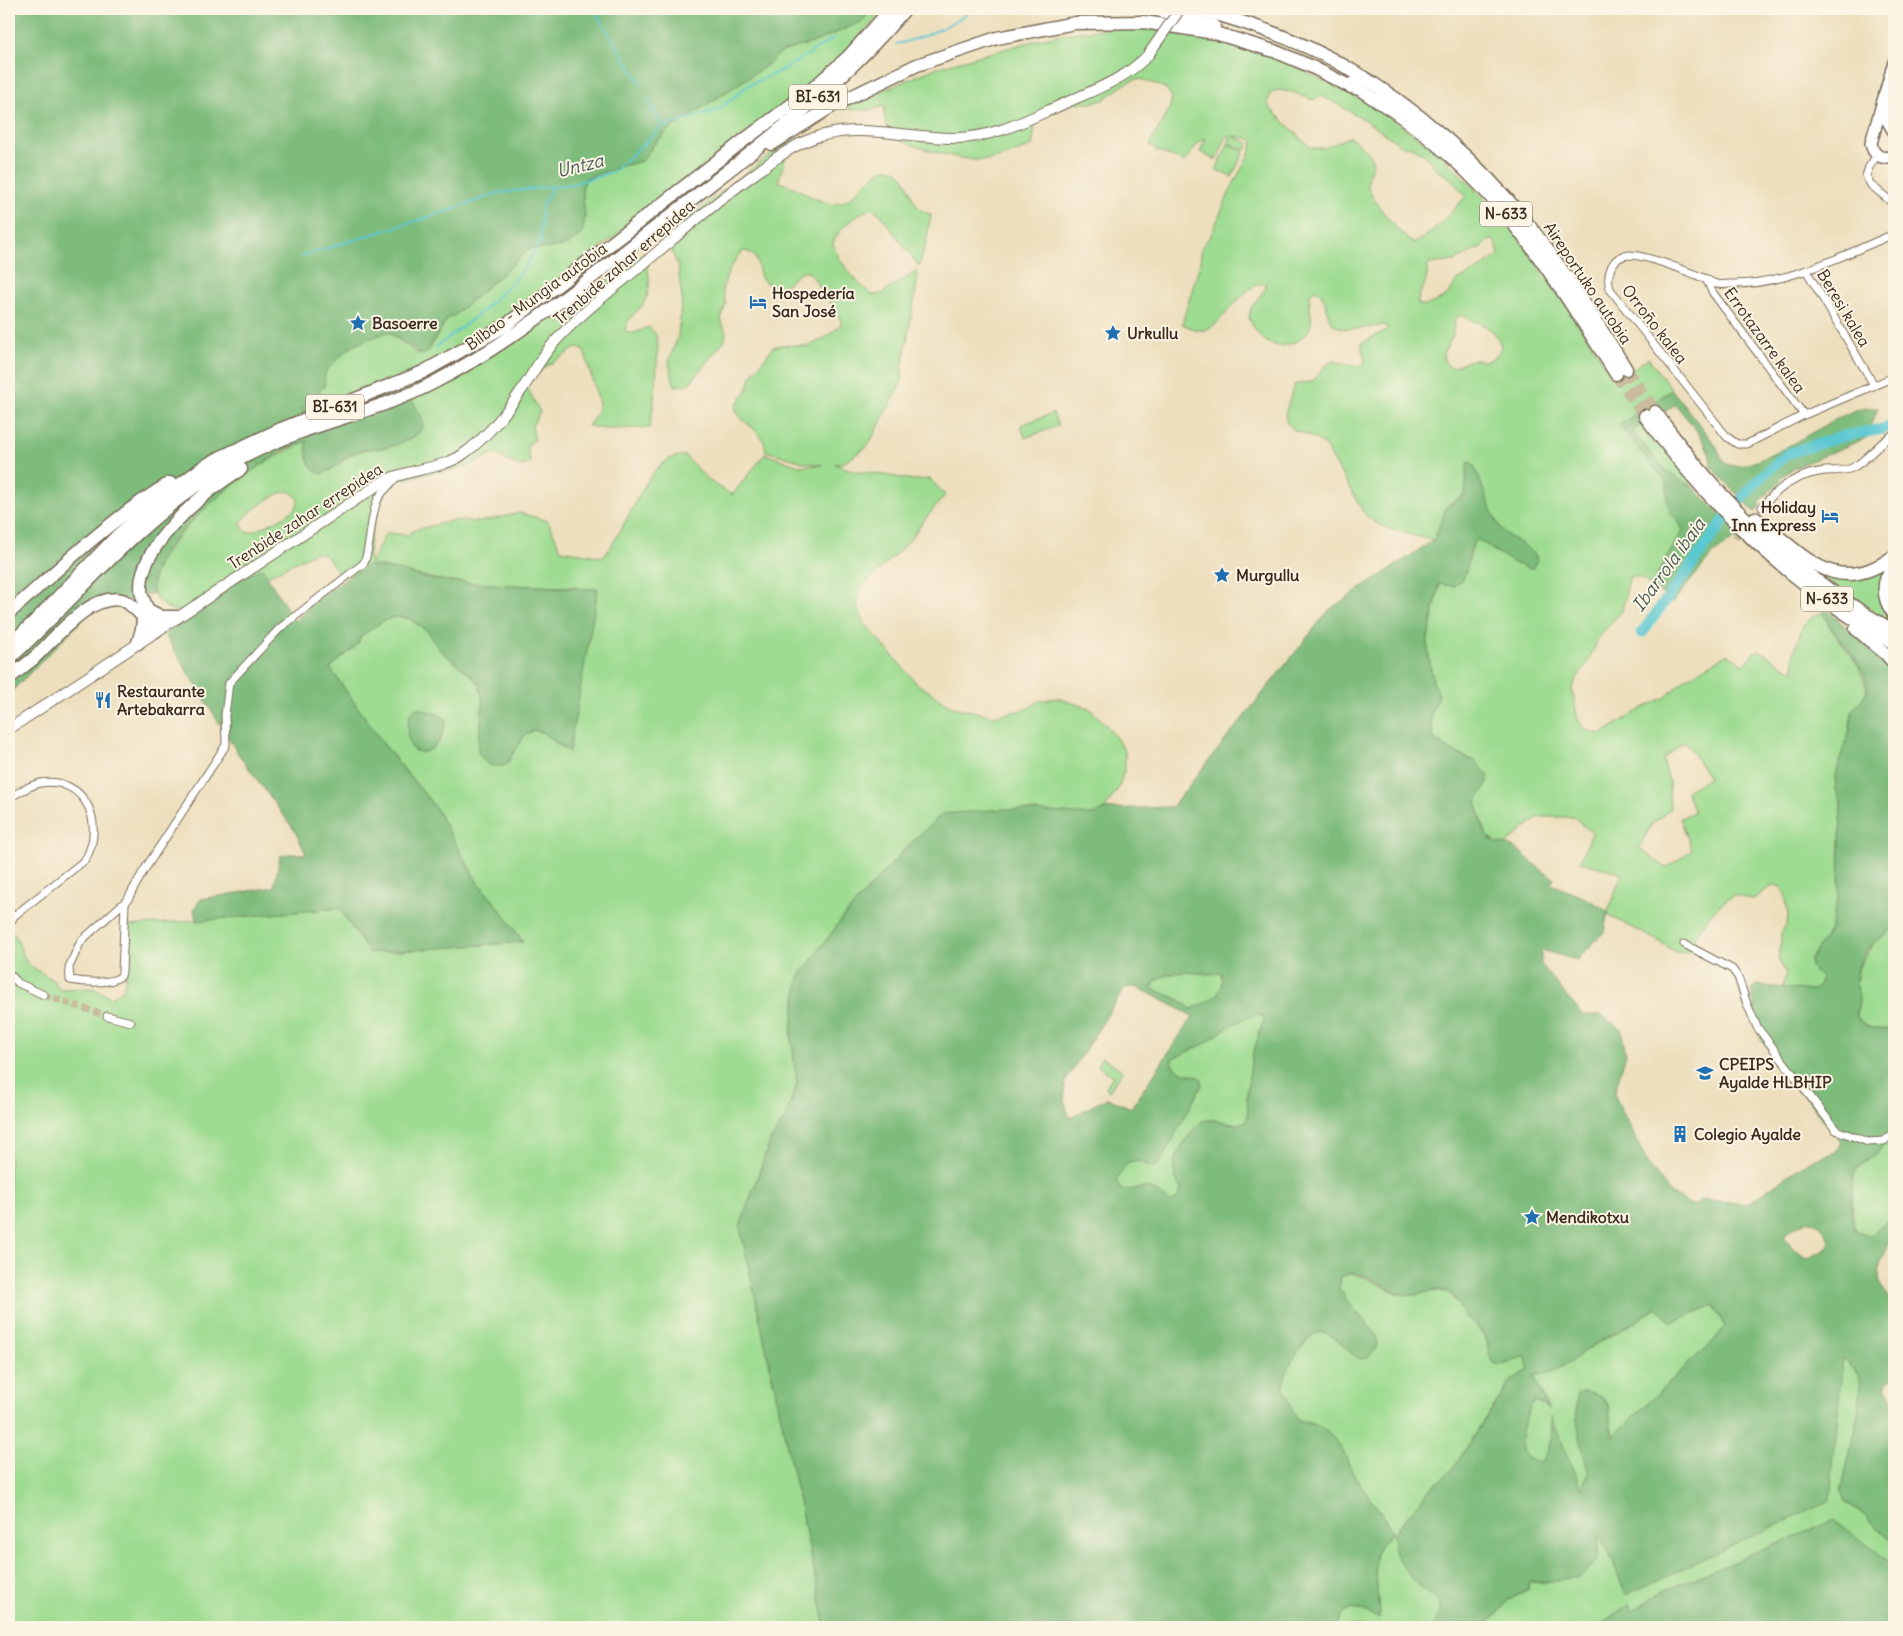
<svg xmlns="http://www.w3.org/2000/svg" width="1903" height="1636" font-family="Delius,sans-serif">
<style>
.green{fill:#9edc91;stroke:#6c8358;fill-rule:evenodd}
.forest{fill:#7ebc7b;stroke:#5c734c;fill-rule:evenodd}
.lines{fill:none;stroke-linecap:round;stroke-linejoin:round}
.stream{stroke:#5cc8d2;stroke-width:2}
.river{stroke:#5cc8d2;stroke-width:11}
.street-tunnel{stroke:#c9bb9d;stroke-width:7;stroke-dasharray:7 3.5;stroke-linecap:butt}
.highway-tunnel{stroke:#c9bb9d;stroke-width:12;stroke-dasharray:12 6;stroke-linecap:butt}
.street-casing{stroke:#796956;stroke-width:9}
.secondary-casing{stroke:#796956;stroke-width:12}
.primary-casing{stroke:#796956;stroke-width:14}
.highway-casing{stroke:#796956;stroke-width:15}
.street{stroke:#fff;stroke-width:7}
.secondary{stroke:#fff;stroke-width:10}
.primary{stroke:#fff;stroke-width:11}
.highway{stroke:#fff;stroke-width:12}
.secondary-bridge-casing{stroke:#796956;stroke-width:12;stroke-linecap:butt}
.secondary-bridge{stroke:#fff;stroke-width:10}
.labels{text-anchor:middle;stroke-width:4;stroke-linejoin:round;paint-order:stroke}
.shield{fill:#fcf5e5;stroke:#75675a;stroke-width:1}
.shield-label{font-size:15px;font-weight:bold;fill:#3b2a1e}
.street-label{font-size:16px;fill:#3b2a1e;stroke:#fcf5e5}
.poi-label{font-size:16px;font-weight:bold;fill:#3b2a1e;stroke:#fcf5e5;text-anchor:start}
.water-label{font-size:18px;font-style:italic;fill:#455954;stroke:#fcf5e5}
</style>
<rect width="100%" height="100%" fill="#fcf5e5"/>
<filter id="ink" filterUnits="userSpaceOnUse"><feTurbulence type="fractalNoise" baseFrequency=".02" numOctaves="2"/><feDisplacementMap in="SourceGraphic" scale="10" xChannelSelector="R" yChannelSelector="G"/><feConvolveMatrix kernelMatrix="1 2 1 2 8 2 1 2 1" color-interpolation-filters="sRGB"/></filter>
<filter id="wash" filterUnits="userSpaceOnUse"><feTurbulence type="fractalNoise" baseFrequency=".0096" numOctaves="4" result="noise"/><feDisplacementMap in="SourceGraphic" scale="20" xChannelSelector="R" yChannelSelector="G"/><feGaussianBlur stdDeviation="1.12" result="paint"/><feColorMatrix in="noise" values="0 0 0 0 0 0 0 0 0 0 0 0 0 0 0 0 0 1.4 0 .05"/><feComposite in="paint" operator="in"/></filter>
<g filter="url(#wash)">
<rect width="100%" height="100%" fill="#eddfbd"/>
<path class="green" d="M 864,9 L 885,9 L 857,40 L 814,80 L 576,267 L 557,316 L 644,252 C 649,270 654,291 641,307 C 634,315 627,319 625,330 L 627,333 L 634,333 L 649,327 L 655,333 L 658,343 L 656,384 L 650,428 L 605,429 L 588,426 L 597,413 L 599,403 L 585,354 L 582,349 L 576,348 L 539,371 L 525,383 L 540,412 L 532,426 L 535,440 L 529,443 L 527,447 L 530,463 L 522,466 L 516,465 L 506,461 L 499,455 L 492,454 L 474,464 L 454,470 L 428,473 L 389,483 C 381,501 363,544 371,563 L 384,536 L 388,533 L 407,535 L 417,529 L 456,520 L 480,522 L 520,513 L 548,521 L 561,550 L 604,557 C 612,545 619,533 626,520 C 639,498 654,454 685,456 L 708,480 L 732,495 L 765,454 L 799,466 L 822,465 L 803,462 L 766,451 C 764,428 740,425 735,407 L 748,388 L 751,377 L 773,347 L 781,345 L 809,346 L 825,338 L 840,326 L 841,321 L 837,312 L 810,273 L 802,271 L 780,289 L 770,286 L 762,279 C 756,268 761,254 744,251 L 740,254 L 730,268 L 722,289 L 726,304 L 721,319 L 726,333 L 724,341 L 689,384 L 675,386 L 671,373 L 669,361 L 678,336 L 682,298 L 678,266 L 672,253 L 674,237 L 678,225 L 792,138 L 778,182 C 798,185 823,210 843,202 C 858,196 876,164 893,169 C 914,176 907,211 931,214 L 926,243 L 919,266 L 880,214 L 873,209 C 859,210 837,230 833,244 C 837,260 859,286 873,295 L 881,294 L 917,271 L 918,277 L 902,370 L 902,380 L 897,391 L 868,446 L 845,462 L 835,464 C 846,467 855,474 866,472 L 914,480 L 930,479 L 945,495 L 925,519 L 908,542 L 862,587 L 857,604 L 864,623 L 917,684 L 953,707 L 993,716 L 1027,709 L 1039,701 L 1057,698 L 1089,708 L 1109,728 L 1125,751 L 1125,767 L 1119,787 L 1105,809 L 1094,815 L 942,814 L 907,847 L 844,916 L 799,977 L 791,1034 L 797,1084 L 785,1118 L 770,1141 L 740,1227 L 826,1627 L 9,1627 L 9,928 C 20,937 19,951 27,962 C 36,973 50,973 60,989 L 93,988 L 111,997 L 123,990 L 125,982 L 129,926 L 339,908 L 369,953 L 523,942 L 500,909 L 478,883 L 435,807 L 385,746 L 330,668 L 358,644 L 361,636 L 383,621 L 394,617 L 408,618 L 429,632 L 439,649 L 473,677 L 480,686 L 483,703 L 479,736 L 478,752 C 486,761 493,769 506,765 L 524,736 L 534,730 L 543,733 L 565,750 L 576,587 L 498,585 L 440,580 L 373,565 L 341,579 C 335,569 329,554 316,552 L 267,576 L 179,612 C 103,593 213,500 237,481 C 259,465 283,452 308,441 L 306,452 L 324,473 C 336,467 344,456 357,452 C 372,446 431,447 421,417 C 419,411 414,406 412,400 L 331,405 L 300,409 L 324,387 L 325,372 C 348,346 355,343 388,332 L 418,354 L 429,350 L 447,319 L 455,315 L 523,255 L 532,248 L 548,248 L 568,245 L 578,237 L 585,217 L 582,188 L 586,178 L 619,167 L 641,161 L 654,144 L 671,128 L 769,64 L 781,52 L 812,43 L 861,22 L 866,17 ZM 288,491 C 316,504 278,520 267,525 C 262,527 255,532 249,532 C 244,532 243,528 241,524 C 244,513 277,492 288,491 ZM 418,708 L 443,716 C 442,722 443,730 442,736 C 440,743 428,754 420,752 C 417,751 412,747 410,745 L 409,741 C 409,730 405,712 418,708 Z
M 1127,26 L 1225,41 L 1282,60 L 1370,104 L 1436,150 L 1504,218 L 1564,302 L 1616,381 L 1648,358 L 1672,390 L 1637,413 L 1691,481 L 1678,563 L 1655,588 C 1646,584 1639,572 1629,578 L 1622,611 L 1600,635 L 1588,662 L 1575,681 L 1572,689 L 1577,716 L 1580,723 L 1590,732 L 1601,734 L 1643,708 L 1666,697 L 1685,679 L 1728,654 L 1744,666 L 1754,652 L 1759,650 L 1782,665 L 1794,671 L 1794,652 L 1803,626 L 1812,617 L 1823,612 L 1831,629 L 1858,665 L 1867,688 L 1865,695 L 1852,712 L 1849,733 L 1839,766 L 1836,790 L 1840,795 L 1841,803 L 1839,893 L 1830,930 L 1810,960 L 1811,968 L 1821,978 C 1823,997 1793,991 1782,988 L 1786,974 L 1778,958 L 1781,943 L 1781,933 L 1787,923 L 1788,916 L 1785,894 L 1780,886 L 1772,886 L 1754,899 C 1747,899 1741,895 1734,896 C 1720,900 1688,937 1694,951 L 1677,953 L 1657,940 L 1609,916 L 1608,912 L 1622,873 L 1580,862 L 1592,833 L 1574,817 L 1538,817 L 1505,845 L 1497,843 L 1487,836 L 1476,802 L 1486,786 L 1475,761 L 1441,746 L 1433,736 L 1431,714 L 1439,695 L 1433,682 L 1427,643 L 1440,583 L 1447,586 L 1468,563 L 1474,541 L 1477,539 L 1481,540 L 1494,551 L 1528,568 L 1537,557 C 1528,546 1513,542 1503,531 C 1493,520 1481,483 1475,467 L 1466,472 C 1467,490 1469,495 1450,503 L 1434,540 C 1414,536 1376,529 1364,513 L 1325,446 L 1316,439 L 1294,430 L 1287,423 L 1285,415 L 1294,385 L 1313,381 L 1326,365 L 1333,361 L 1357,366 L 1364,365 C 1367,357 1360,351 1362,343 L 1386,330 L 1388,327 L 1385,325 C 1370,327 1357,331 1342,328 C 1320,324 1333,296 1314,290 C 1305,297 1313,313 1311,323 C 1308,342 1278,353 1264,340 C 1258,334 1252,326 1249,318 L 1251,308 L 1265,289 L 1265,284 L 1261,283 C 1241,289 1220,327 1205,330 C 1197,331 1189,327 1182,324 L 1201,260 L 1201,248 L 1211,235 L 1229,193 L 1251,150 L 1253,142 L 1251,139 L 1233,136 L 1249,143 L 1246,150 L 1228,143 L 1231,136 L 1227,136 L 1216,160 L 1200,152 L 1206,138 L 1199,142 L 1184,162 L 1156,150 L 1150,145 L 1151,142 L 1169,110 L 1172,97 L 1165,88 L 1144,80 L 1136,79 L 1125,84 L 1103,100 L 1091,103 L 1069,104 L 1036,121 L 1032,146 C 1018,151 1002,158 988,160 C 971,163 914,148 898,139 C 887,132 882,118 885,106 L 871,110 L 839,109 L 938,67 L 1056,35 ZM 1278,90 L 1292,92 L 1313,100 L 1322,96 L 1362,118 L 1402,146 L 1412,147 L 1423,154 L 1432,163 L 1436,170 L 1449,177 L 1466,196 C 1453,210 1432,236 1413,243 L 1410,241 C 1399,232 1369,199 1368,185 C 1367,176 1371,171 1373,163 C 1372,155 1356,139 1349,137 L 1324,148 L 1311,148 L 1270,108 C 1266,100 1269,92 1278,90 ZM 1492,239 L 1497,246 L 1499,255 L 1476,271 L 1457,281 L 1448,294 L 1444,298 L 1425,306 L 1418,304 C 1417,295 1424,289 1426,280 C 1428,274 1426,269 1429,264 L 1455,261 L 1481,247 ZM 1458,316 C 1464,315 1467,318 1473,321 C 1486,325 1498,332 1501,347 C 1499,354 1491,361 1483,361 C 1479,361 1476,359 1472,360 C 1459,363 1446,377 1443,353 L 1452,338 L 1455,320 ZM 1685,741 L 1709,778 L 1686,791 L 1694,812 L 1680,818 L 1692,850 L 1666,868 L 1639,848 L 1652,824 L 1670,809 L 1669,782 L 1663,759 Z
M 1228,144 L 1244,151 L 1232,177 L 1216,170 Z
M 1053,413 L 1058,426 L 1025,438 L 1021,425 Z
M 1894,558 L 1883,573 L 1894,618 L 1894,625 L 1821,576 L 1801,559 L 1847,578 Z
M 1894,928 L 1894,1028 C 1881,1032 1865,1029 1857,1016 L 1859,1001 L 1856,981 L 1859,967 L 1875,942 Z
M 1178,972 L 1222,973 C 1225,996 1209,1003 1190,1009 L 1180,1000 L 1151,989 C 1156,977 1167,976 1178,972 Z
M 1257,1014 L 1262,1015 L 1264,1019 L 1252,1057 L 1247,1091 L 1248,1116 L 1245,1122 L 1238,1124 L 1212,1120 L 1175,1173 C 1179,1186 1187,1194 1171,1203 C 1166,1198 1144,1188 1136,1189 C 1129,1189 1126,1193 1120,1189 L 1116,1180 L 1128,1162 L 1137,1161 L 1149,1166 L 1159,1164 L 1202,1085 L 1176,1069 L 1171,1063 L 1172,1059 L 1204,1044 L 1231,1025 Z
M 1102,1057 L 1123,1071 L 1109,1091 L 1105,1088 L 1113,1076 L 1097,1065 Z
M 1894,1133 L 1894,1215 L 1872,1235 C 1864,1236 1857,1233 1853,1225 L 1852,1184 L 1854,1174 L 1858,1168 L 1875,1155 Z
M 1349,1274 C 1371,1275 1385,1292 1405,1295 C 1420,1297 1432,1288 1448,1292 L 1486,1338 L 1489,1353 L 1503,1365 L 1526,1356 L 1529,1369 L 1511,1381 L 1451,1471 L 1432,1487 L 1393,1533 C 1395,1551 1403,1570 1415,1582 C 1422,1590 1438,1595 1440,1606 C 1442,1613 1436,1621 1433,1627 L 1336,1627 L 1341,1614 L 1350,1608 L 1357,1609 L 1379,1618 L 1375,1556 L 1380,1545 L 1392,1532 C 1382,1511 1366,1495 1354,1475 C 1348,1465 1346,1453 1338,1444 C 1333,1438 1325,1430 1318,1426 C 1311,1422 1302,1423 1297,1418 C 1293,1414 1292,1408 1290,1404 C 1288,1398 1284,1392 1284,1386 C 1283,1366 1303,1342 1318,1332 L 1328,1333 L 1367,1358 L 1375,1349 L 1376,1334 L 1347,1301 L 1339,1288 L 1341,1277 Z
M 1714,1305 L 1725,1327 L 1710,1345 L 1686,1366 L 1616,1434 L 1613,1436 L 1608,1404 C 1603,1396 1593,1394 1583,1392 L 1584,1450 L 1589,1474 L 1581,1489 L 1552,1420 C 1552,1433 1551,1454 1540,1462 C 1515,1460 1519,1439 1524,1422 C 1527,1414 1528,1406 1536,1402 L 1547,1408 L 1533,1375 C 1561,1372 1568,1360 1591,1347 C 1613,1334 1636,1322 1658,1308 L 1672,1322 Z
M 1842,1357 C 1848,1364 1858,1372 1860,1380 C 1863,1390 1856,1399 1860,1409 L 1841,1492 L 1845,1502 L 1863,1515 L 1894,1543 L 1894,1565 L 1835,1521 L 1663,1591 L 1632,1612 L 1629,1605 L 1608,1621 L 1592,1627 L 1480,1627 L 1487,1623 L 1508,1600 L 1525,1592 L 1529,1582 L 1552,1582 L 1598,1533 L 1612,1559 L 1626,1595 Z"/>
<path class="forest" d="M 9,9 L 864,9 L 866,17 L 861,22 L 812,43 L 781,52 L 769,64 L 671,128 L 654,144 L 642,161 L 619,167 L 586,178 L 582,188 L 585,217 L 582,233 L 568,245 L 548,248 L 532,248 L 523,255 L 455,315 L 447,319 L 426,353 L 424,355 L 418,353 L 413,348 L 388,332 C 355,343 348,346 325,372 L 324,387 L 301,409 L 331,405 L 376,387 L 410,397 C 414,403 421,414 423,421 C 426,436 395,446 384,448 C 374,449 366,448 357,452 C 343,457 334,471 321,474 C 307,470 306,453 307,441 C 298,445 287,448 279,453 C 246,474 140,548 154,593 L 95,607 L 9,694 Z
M 1672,390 L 1717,447 C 1720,454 1722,462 1730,465 C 1756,473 1828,419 1856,410 C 1863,408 1871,408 1878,408 L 1866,438 L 1794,468 L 1780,478 L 1781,481 L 1759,501 L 1760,505 L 1755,512 L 1711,467 C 1712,444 1689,422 1675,404 L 1665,412 L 1661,406 L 1639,421 L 1640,425 L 1633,432 C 1651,453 1666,476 1692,486 L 1765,560 L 1768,569 L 1735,538 L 1711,556 L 1673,602 L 1651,585 L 1683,530 L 1678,521 L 1671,514 L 1667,503 L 1667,483 L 1619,425 Z
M 1471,462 L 1475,467 C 1481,483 1493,520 1503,531 C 1512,541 1534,547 1537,561 L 1533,568 L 1528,568 L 1514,563 L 1477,539 C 1464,551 1473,580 1453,586 L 1439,584 L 1427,643 L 1433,682 L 1439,695 L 1431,714 L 1432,732 L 1435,740 L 1456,753 L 1475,761 L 1489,776 L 1486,786 L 1476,802 L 1484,830 L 1489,838 L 1497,843 L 1508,845 L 1518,850 L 1541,870 L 1554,878 L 1551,884 L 1590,900 L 1608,912 L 1604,932 L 1577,960 L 1541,950 L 1541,964 L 1582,1015 L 1601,1015 L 1621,1029 L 1626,1054 L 1614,1094 L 1648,1164 L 1671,1194 L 1694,1206 L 1701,1199 L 1747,1204 L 1809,1161 L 1836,1152 L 1841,1142 L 1761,1040 L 1751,990 L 1756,985 L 1812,991 L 1819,986 L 1821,978 L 1811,968 L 1810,960 L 1830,930 L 1839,893 L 1841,803 C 1840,798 1837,793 1836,789 C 1833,773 1844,748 1849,733 C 1851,726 1851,720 1852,714 C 1854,703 1870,697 1867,684 C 1860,656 1833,638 1823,612 L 1827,610 C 1850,631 1873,649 1894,672 L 1894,928 C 1876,938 1857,958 1856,980 C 1856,987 1859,993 1859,999 C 1859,1005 1856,1010 1857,1015 C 1860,1030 1883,1031 1894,1028 L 1894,1133 L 1875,1155 L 1858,1168 L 1854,1174 L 1852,1184 L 1851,1215 L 1855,1230 L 1865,1235 L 1872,1235 L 1894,1215 L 1894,1230 L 1880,1265 L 1879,1283 L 1894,1305 L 1894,1378 L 1888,1382 L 1886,1387 L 1894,1403 L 1894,1543 L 1863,1515 L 1845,1502 L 1841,1492 L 1860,1409 C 1856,1399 1863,1391 1860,1381 C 1859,1372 1849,1364 1843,1358 L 1830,1500 L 1626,1595 L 1612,1559 L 1598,1534 L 1598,1561 L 1580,1577 L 1552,1582 L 1529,1582 L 1528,1590 L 1508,1600 L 1494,1617 L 1480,1627 L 1433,1627 L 1440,1613 L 1440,1605 L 1435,1598 L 1414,1581 L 1396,1556 L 1394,1550 L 1393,1533 L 1432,1487 L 1451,1471 L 1511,1381 L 1529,1369 L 1525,1356 L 1503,1365 L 1493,1363 C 1487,1355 1490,1349 1487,1341 C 1484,1330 1471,1324 1464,1316 C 1459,1309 1457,1298 1450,1293 C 1435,1284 1417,1300 1401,1294 C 1385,1289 1358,1264 1341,1277 L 1339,1288 L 1347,1301 L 1376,1334 C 1380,1343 1375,1352 1367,1358 L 1360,1359 C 1335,1345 1327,1313 1300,1349 C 1293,1359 1282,1375 1284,1387 C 1285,1392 1288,1397 1289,1402 C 1292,1408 1293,1414 1298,1419 C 1305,1424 1315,1424 1323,1428 C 1329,1431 1334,1439 1338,1444 C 1346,1454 1348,1465 1354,1475 C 1366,1495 1382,1511 1392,1532 L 1380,1545 L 1375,1556 L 1379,1619 C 1358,1608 1345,1599 1336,1627 L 826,1627 L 740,1227 L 770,1141 L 785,1118 L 797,1084 L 791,1034 L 799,977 L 844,916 L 907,847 L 942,814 L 1003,809 L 1094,815 L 1105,809 L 1172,807 L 1329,610 L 1434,540 L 1447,506 L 1461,498 L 1465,494 L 1467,466 L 1468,463 ZM 1184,972 L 1209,974 L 1221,973 C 1226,994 1208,1003 1191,1009 L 1180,1000 L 1151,988 C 1156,976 1172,973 1184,972 ZM 1130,987 L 1139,988 L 1193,1016 L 1131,1108 L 1107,1098 L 1070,1118 C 1064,1104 1062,1093 1067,1078 L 1124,989 ZM 1257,1014 L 1262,1015 L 1264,1019 L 1252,1057 L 1247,1091 L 1248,1116 L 1245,1122 C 1234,1128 1218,1118 1206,1120 C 1196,1121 1176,1154 1174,1163 C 1173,1173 1177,1182 1181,1190 L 1179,1197 L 1171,1203 C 1161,1193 1150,1185 1135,1189 C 1129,1190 1125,1192 1120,1189 L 1116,1180 L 1128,1162 L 1137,1161 L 1153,1167 L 1159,1164 L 1202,1085 L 1202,1079 L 1200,1077 L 1182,1072 L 1172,1066 L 1172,1059 L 1204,1044 L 1231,1025 ZM 1808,1221 C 1819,1220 1827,1233 1830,1242 L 1826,1249 L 1809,1258 L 1805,1257 L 1792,1248 L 1784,1237 L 1788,1231 ZM 1714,1305 L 1725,1327 L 1710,1345 L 1686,1366 L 1616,1434 L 1613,1436 C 1605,1417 1618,1402 1593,1394 C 1587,1392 1582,1391 1577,1394 C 1572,1409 1584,1457 1589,1474 L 1581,1489 L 1551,1416 C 1554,1429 1551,1453 1540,1462 C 1518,1460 1519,1440 1524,1424 C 1526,1416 1528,1408 1534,1402 L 1544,1405 L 1549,1411 L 1534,1375 C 1555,1377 1573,1358 1589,1348 C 1611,1334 1635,1323 1657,1308 L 1672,1322 Z
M 368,565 L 399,570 L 429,579 L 471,583 L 598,589 L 569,752 L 543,733 L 534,730 L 524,736 L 506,765 C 493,770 480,762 478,748 L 483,703 L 480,686 L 473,677 L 439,649 L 432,640 L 429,632 L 408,618 L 394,617 L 383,621 L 361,636 L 356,646 L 330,668 L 385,746 L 435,807 L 478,883 L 500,909 L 523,942 L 369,953 L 339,908 L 196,921 L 194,909 L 201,899 L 274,887 L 280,856 L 288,854 L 306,854 L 295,831 L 239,755 L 165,635 L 179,612 L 262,568 L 295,622 L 315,600 Z
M 418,708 L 443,716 L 446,720 C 444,736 432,759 413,750 C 405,740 405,712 418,708 Z
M 1835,1520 L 1894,1565 L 1894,1627 L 1592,1627 L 1608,1621 L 1629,1604 L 1632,1611 L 1663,1591 Z"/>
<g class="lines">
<path class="stream" d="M 593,9 L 640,83
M 896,44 C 925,38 950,26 974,9
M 648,100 L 662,127
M 302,256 L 445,212 L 498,193 L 572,184 L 613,172 L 662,127 L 720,109 L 747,86 L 786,68 L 834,38
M 435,348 L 483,311 L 520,274 L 540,243 L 542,206 L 553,186"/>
<path class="river" d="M 1741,500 L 1760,478 L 1787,454 L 1843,436 L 1883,429 L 1894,423
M 1642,633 L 1725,519"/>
</g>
</g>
<g filter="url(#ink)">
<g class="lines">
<path class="street-tunnel" d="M 1735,538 L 1745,527
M 44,995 L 107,1016"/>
<path class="highway-tunnel" d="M 1626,369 L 1655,412
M 1616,374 L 1645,416"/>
<g class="street-casing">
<path id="street" d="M 1877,155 L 1869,167 L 1866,176 L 1871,185 L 1894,204
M 1894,234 C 1843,255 1788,285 1731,284 C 1727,284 1721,285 1716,284 C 1713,283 1709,281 1706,279 C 1689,272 1646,255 1629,255 C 1611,256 1606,275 1610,289 L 1727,437 L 1737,444 L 1747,444 L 1804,415 L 1894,377
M 1806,270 L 1874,385
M 1706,279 L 1713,293 L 1804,415
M 1762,507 C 1778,487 1799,474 1825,471 C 1834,470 1843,472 1852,468 C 1868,460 1878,443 1894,434
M 9,798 C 18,793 30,785 40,783 C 86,776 106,824 85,860 L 14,916 L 9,925
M 129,898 L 81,941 L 69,967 L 70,980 C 82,982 111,985 121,976 L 122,972 L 125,904 L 143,872 L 226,745 L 225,715 L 229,683 L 280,628 L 364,563 C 372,543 369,519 378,499 C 382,491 391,485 396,477
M 1684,944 L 1732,969 L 1738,977 L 1747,1004 L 1757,1027 L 1836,1130 L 1868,1142 L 1884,1141 L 1894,1133
M 9,973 L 18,983 L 44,995
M 107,1016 L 131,1022"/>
</g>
<g class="secondary-casing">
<path id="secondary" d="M 9,729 L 384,481 C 408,469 442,469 462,455 C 485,439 506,413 521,391 C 532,375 540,359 552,345 C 580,313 616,287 648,260 C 684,230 718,200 756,173 C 772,161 788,149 806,141 C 854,120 907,139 956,138 C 994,138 1028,119 1061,105 C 1091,91 1125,80 1148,55"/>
</g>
<g class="primary-casing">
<path id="primary" d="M 1894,62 L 1871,143 C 1873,156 1883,161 1894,155
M 1884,103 L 1887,120 L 1894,132"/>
</g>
<g class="highway-casing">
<path id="highway" d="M 1154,9 L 1214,26
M 1198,9 C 1250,23 1300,40 1346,67 C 1415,106 1482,165 1531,228 C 1566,273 1596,321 1626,369
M 1353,83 C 1365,95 1382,103 1396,113 C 1415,126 1433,141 1450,156 C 1519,218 1567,297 1616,374
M 772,144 L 834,105 L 917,65 L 997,38 L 1075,23 L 1144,22 L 1215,33 L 1274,51 L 1310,66 L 1351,87 L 1359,89
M 1655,412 C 1669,430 1682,449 1697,466 C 1751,531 1820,590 1894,631
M 1645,416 C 1710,507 1796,589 1894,643
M 1755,518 C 1802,552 1834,601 1894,556
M 1894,566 C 1881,580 1882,599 1894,614
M 150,611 L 162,617 L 177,617
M 9,613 C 61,567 110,519 170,483
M 1856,629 L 1886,654 L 1894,663
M 156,631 C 154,615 141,604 141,588 C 140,544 207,489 241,469
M 138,643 L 142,629 L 143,619
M 9,645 L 32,624 L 118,535 L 148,509 L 203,467 L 221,457 L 281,429 L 423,372 L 505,326 L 743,141 L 811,90 L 848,57 L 891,9
M 9,659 C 75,599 128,532 203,481 C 232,462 265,445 298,433 C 344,416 392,405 435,382 C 520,338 594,275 669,217 C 751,152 838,90 905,9
M 9,678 C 17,672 25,665 33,659 C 55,639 89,593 122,600 C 131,602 148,623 156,630"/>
</g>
<use href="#street" class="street"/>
<use href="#secondary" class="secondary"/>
<use href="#primary" class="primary"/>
<use href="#highway" class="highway"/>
<g class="secondary-bridge-casing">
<path id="secondary-bridge" d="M 1148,55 L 1180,9"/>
</g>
<use href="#secondary-bridge" class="secondary-bridge"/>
</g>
</g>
<defs>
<g id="hotel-bare" transform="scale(1.35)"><path d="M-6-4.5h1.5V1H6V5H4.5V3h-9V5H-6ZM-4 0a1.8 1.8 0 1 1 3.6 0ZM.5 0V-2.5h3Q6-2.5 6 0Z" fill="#1f6fb2" stroke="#fcf5e5" stroke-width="2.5" paint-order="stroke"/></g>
<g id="sight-bare" transform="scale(1.35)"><path d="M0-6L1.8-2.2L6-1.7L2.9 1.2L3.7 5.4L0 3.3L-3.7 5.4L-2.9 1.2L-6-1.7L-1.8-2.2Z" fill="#1f6fb2" stroke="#fcf5e5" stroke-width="2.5" paint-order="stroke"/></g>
<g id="restaurant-bare" transform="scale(1.35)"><path d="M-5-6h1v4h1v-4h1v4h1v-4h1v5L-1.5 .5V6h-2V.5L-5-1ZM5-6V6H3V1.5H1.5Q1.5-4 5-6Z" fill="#1f6fb2" stroke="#fcf5e5" stroke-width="2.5" paint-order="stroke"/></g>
<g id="school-bare" transform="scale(1.35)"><path d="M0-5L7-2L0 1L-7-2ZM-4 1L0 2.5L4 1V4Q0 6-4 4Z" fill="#1f6fb2" stroke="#fcf5e5" stroke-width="2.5" paint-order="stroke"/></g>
<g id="building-bare" transform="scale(1.35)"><path d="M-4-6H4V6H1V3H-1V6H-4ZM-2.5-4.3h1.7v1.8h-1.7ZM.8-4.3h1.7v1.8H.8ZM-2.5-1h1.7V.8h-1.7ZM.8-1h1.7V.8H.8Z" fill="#1f6fb2" stroke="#fcf5e5" stroke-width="2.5" paint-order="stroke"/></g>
</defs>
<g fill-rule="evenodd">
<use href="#hotel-bare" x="758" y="302"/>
<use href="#sight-bare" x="358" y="323"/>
<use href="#sight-bare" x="1113" y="333"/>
<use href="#hotel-bare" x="1830" y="516"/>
<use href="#sight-bare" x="1222" y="575"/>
<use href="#restaurant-bare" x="103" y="700"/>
<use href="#school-bare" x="1705" y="1073"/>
<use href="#building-bare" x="1680" y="1134"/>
<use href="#sight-bare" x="1532" y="1217"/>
</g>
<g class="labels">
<g class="shield">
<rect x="789" y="84.5" width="58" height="25" rx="4"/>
<rect x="1480" y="201.5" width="52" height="25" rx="4"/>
<rect x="306" y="394.5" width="58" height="25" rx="4"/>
<rect x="1801" y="586.5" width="52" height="25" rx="4"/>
</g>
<g class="shield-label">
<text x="818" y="102">BI-631</text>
<text x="1506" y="219">N-633</text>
<text x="335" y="412">BI-631</text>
<text x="1827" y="604">N-633</text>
</g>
<g class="street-label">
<text transform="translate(624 262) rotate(-41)" y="6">Trenbide zahar errepidea</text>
<text transform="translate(1588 283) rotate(56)" y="6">Aireportuko autobia</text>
<text transform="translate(536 296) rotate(-36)" y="6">Bilbao - Mungia autobia</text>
<text transform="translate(1844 308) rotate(59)" y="6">Beresi kalea</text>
<text transform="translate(1655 324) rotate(52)" y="6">Orroño kalea</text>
<text transform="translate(1765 340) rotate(54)" y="6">Errotazarre kalea</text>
<text transform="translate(305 516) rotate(-33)" y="6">Trenbide zahar errepidea</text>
</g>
<g class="poi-label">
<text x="772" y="299">Hospedería<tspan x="772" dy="18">San José</tspan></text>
<text x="372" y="329">Basoerre</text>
<text x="1127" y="339">Urkullu</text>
<text x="1816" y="513" text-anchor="end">Holiday<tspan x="1816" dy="18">Inn Express</tspan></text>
<text x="1236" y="581">Murgullu</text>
<text x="117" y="697">Restaurante<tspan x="117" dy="18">Artebakarra</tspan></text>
<text x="1719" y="1070">CPEIPS<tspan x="1719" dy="18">Ayalde HLBHIP</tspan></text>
<text x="1694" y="1140">Colegio Ayalde</text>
<text x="1546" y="1223">Mendikotxu</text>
</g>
<g class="water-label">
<text transform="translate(580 166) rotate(-14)" y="6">Untza</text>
<text transform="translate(1669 565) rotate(-54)" y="6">Ibarrola ibaia</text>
</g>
</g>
<rect width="1903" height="1636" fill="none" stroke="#fcf5e5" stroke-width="30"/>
</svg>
